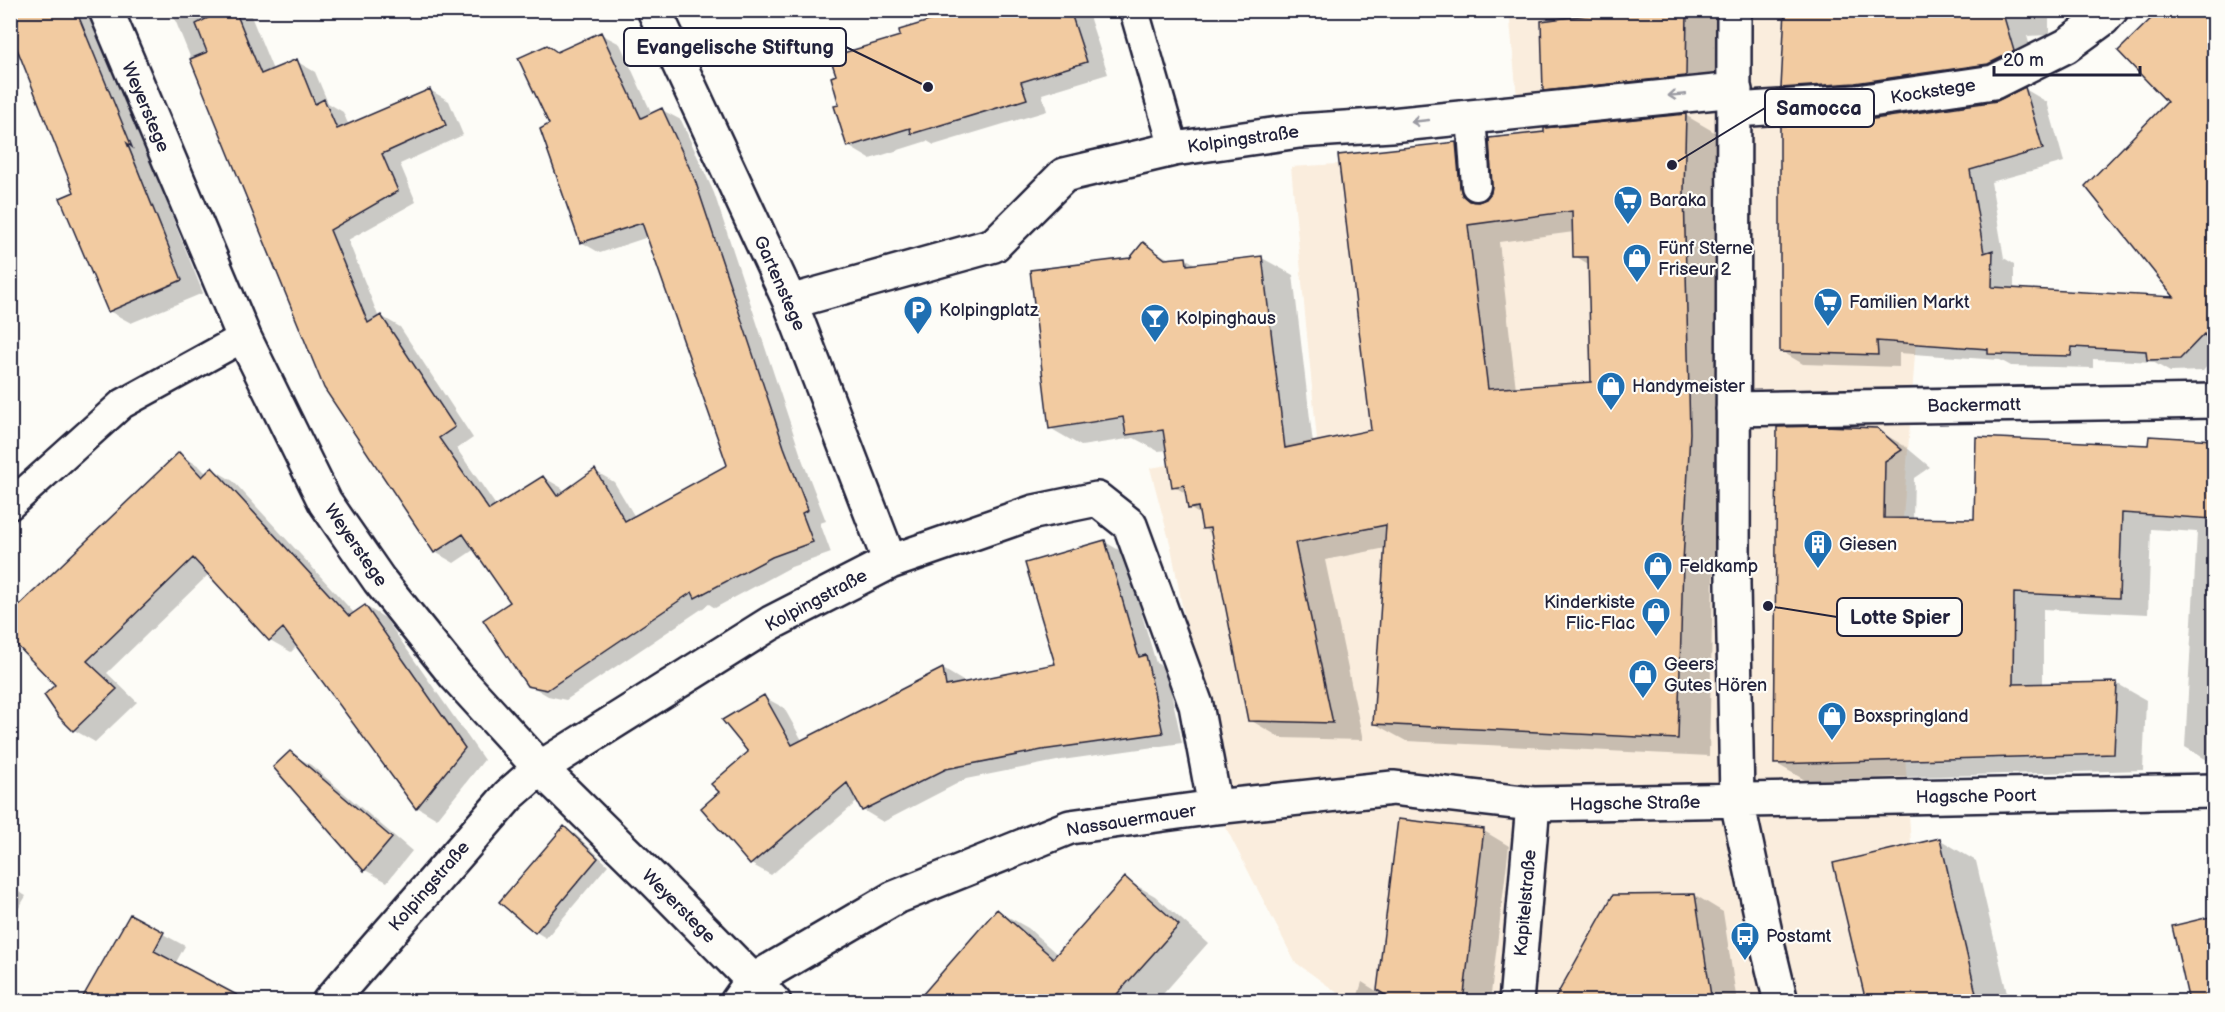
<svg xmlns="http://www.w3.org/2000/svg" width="2225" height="1012" font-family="'Balsamiq Sans',sans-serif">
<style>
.built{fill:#faeddd}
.shadow{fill:#0003;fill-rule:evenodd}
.building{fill:#f2cba1;stroke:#22223b;stroke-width:1.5;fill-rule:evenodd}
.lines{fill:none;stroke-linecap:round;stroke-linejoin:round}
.lane-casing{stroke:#22223b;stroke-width:33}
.street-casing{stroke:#22223b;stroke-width:38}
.lane{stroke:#fdfcf7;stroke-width:28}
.street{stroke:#fdfcf7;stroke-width:33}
.oneway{stroke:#9a9aa2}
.labels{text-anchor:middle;stroke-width:4.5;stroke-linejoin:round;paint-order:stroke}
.street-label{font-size:18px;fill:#22223b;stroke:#fdfcf7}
.poi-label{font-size:18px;fill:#22223b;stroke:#fdfcf7;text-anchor:start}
.leader{fill:none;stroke:#22223b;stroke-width:2}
.callout-dot{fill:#22223b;stroke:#fdfcf7;stroke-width:2}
.callout{fill:#fdfcf7;stroke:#22223b;stroke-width:2}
.callout-label{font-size:20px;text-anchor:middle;font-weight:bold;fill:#22223b}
</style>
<rect width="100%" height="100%" fill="#fdfcf7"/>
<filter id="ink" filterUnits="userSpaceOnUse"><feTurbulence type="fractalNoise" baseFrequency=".0167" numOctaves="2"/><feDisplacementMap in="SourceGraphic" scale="12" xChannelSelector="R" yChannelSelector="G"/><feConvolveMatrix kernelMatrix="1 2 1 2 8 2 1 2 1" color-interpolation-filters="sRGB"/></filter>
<g filter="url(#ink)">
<path class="built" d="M 1509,11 L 1940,11 L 1896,616 L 1915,905 L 1942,1001 L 1349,1001 L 1295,962 L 1223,822 L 1171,547 L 1150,468 L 1317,440 L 1291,167 L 1522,152 Z"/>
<path class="shadow" d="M 10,10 L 92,10 L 151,156 L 147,154 L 203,293 L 131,323 L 109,311 L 76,193 L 23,58 L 10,51 Z
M 171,10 L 262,10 L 251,16 L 273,70 L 296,61 L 315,72 L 328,103 L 343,112 L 349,126 L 430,90 L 449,101 L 463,135 L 400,164 L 416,202 L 348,240 L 379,318 L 381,316 L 400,327 L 473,438 L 457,449 L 497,507 L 543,477 L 562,488 L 565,493 L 595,471 L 614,482 L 635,517 L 729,466 L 648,237 L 600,253 L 581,242 L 551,125 L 557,53 L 601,34 L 620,44 L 652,114 L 662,110 L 681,120 L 714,193 L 802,459 L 826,521 L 820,523 L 831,553 L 791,567 L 715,608 L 709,604 L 566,700 L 548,696 L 528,684 L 512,602 L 475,549 L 454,563 L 435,552 L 325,388 Z
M 970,10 L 1087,10 L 1108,74 L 1042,94 L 1047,111 L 934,145 L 927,141 L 870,159 L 848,146 L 841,106 L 902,37 Z
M 1613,10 L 1722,10 L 1722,96 L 1580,110 L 1545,90 L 1613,14 Z
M 1786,10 L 2049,10 L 2049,35 L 2027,36 L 2035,63 L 1804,100 L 1783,87 Z
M 2163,10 L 2214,10 L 2214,358 L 2203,371 L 2170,372 L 2153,362 L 2093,359 L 2093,368 L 2011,366 L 2000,360 L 1899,353 L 1899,367 L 1803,364 L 1781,351 L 1860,122 L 1997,102 L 2025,89 L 2047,102 L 2064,162 L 1991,182 L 2004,258 L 2014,264 L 2014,290 L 2177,298 L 2169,102 Z
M 1685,115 L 1716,133 L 1714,210 L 1720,452 L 1713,580 L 1709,756 L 1406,741 L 1375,724 L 1386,548 L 1325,560 L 1363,740 L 1281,738 L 1250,720 L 1212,534 L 1203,528 L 1201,515 L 1189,508 L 1187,494 L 1173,486 L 1168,450 L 1158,451 L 1134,438 L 1081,446 L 1050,428 L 1131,260 L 1143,244 L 1171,260 L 1185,258 L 1197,265 L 1262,258 L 1293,275 L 1313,444 L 1373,431 L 1456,143 L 1487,161 L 1489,197 ZM 1574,232 L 1575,256 L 1590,265 L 1592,384 L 1516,389 L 1499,242 Z
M 1876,429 L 1906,447 L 1930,467 L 1914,478 L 1913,520 L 1976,521 L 2149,447 L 2150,437 L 2214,441 L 2214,764 L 2185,747 L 2197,532 L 2151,529 L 2148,614 L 2043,609 L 2043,685 L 2116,683 L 2146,700 L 2143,770 L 1805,780 L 1775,763 Z
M 179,454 L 199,466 L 207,474 L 213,469 L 233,481 L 355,614 L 365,606 L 385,618 L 484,760 L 437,819 L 417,807 L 298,645 L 291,652 L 270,640 L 209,574 L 107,673 L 137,702 L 95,742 L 74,730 L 61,716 L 57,685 Z
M 1105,542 L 1124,553 L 1156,663 L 1166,668 L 1182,743 L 1062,760 L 966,779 L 883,822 L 863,810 L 858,801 L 771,875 L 751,864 L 703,808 L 721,792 L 750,752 L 764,697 L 784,708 L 803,742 L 943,669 L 963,681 L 963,684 L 1057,665 Z
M 290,753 L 311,765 L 412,851 L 387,882 L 365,870 L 276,768 Z
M 1399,821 L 1484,831 L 1509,846 L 1490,1002 L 1356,1002 L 1362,982 L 1378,992 Z
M 2205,823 L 2214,823 L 2214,865 Z
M 564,828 L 575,834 L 608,865 L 546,938 L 536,932 Z
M 1939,839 L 1976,861 L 2009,1002 L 1867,1002 Z
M 1125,879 L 1155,896 L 1208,943 L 1156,1002 L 918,1002 L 998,911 L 1028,928 L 1058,955 Z
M 10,887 L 26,896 L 10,923 Z
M 1695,895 L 1723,912 L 1737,1002 L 1555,1002 Z
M 130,916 L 185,946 L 175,964 L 82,1002 Z
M 2214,918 L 2214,1002 L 2191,1002 L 2173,927 Z
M 575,990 L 595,1002 L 569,1002 Z"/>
<path class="building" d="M 10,10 L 76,10 L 132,147 L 127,143 L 182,280 L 108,312 L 60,198 L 74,192 L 10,31 Z
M 223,10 L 235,10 L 261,74 L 297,59 L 315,104 L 324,99 L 337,129 L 430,89 L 446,125 L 382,154 L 398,191 L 330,230 L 368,323 L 381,315 L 455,427 L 439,438 L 489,510 L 543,476 L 557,496 L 595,469 L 625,521 L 727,465 L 642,223 L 580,243 L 540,129 L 549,124 L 518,58 L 547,45 L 557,52 L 601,32 L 641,118 L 662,108 L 695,180 L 784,447 L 808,510 L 802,513 L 813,542 L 772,557 L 695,598 L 692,592 L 547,690 L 527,686 L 483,620 L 510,602 L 463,534 L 434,553 L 324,388 L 190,59 L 207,52 L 196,24 Z
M 965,10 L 1070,10 L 1087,62 L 1021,82 L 1027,99 L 911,134 L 910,128 L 847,147 L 834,106 L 839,105 L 831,77 L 836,75 L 830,57 L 900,36 L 899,30 Z
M 1625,10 L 1687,10 L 1686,76 L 1543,91 L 1541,21 Z
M 1785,10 L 2002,10 L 2014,51 L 1988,64 L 1855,83 L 1781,88 Z
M 2160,10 L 2214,10 L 2214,347 L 2204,334 L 2180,359 L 2147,360 L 2146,351 L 2072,347 L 2071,356 L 1988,354 L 1988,349 L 1877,341 L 1878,355 L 1780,352 L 1780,126 L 1860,121 L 1997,101 L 2025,87 L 2043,149 L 1970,170 L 1984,253 L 1993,250 L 1992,287 L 2174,297 L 2085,186 L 2167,102 L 2118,51 Z
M 1686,114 L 1684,191 L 1690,433 L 1683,562 L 1678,739 L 1373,724 L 1386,525 L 1295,543 L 1333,723 L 1248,721 L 1210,528 L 1202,529 L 1198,507 L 1188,509 L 1184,485 L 1172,487 L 1163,430 L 1126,435 L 1123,417 L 1049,429 L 1030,270 L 1130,258 L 1143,242 L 1165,259 L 1186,257 L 1187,265 L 1262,256 L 1285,448 L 1371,430 L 1338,155 L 1456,142 L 1460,187 L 1462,195 L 1469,201 L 1478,202 L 1486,199 L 1491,193 L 1492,185 L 1489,138 L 1544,132 L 1544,128 ZM 1572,211 L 1573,257 L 1588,257 L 1591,382 L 1488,389 L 1468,225 Z
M 1824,426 L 1877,428 L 1902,450 L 1885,461 L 1884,518 L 1974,519 L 1976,437 L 2148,445 L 2149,436 L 2214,440 L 2214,519 L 2122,513 L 2119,598 L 2014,593 L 2013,684 L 2117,682 L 2114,754 L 1774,764 L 1777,427 Z
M 179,452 L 202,477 L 212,467 L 349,616 L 365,605 L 465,748 L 416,809 L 283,628 L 269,641 L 193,558 L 87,661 L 117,689 L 73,731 L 59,717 L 44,695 L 55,685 L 10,638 L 10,614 Z
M 1105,540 L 1139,657 L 1146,655 L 1163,733 L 1042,750 L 946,769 L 862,811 L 847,783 L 750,865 L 701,808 L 719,792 L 711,784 L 748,752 L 722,720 L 764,695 L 792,745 L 943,668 L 946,686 L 1055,664 L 1025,563 Z
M 290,751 L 392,838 L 364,871 L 273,767 Z
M 1398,819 L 1484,829 L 1463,1002 L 1396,1002 L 1377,990 Z
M 564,826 L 598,858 L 535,933 L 499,902 Z
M 1940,838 L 1978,1002 L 1866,1002 L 1833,863 Z
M 1125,877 L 1179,925 L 1110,1002 L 916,1002 L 997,909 L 1053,958 Z
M 1695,894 L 1712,1002 L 1553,1002 L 1613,895 Z
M 130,914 L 164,932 L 154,951 L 250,1002 L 80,1002 Z
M 2214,916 L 2214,1002 L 2189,1002 L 2172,926 Z"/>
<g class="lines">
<g class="lane-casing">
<path id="lane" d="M 1134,10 L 1174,149
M 1471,116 L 1476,186
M 10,505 L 122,404 L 244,337"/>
</g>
<g class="street-casing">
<path id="street" d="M 106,10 L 244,337 L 325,502 L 379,580 L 456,676 L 540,768 L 656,882 L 774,1002
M 654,10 L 790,302 L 890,562
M 1734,10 L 1733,584 L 1737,801 L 1770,956 L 1781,1002
M 1735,110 L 1857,102 L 1994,82 L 2066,46 L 2103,19 L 2111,10
M 790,302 L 994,245 L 1064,175 L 1174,149 L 1299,131 L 1391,125 L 1735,90
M 1733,409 L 2214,401
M 329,1002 L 509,795 L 540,768 L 771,623 L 890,562 L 1034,512 L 1097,499 L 1130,525 L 1196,705 L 1215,807
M 737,1002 L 752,981 L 894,898 L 1070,827 L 1215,807 L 1393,788 L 1533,804 L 2214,791
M 1516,1002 L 1533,804"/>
</g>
<use href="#lane" class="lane"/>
<use href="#street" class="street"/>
</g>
<defs><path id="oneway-shaft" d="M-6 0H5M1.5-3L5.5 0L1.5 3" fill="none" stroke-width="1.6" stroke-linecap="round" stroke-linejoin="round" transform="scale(1.5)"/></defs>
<g class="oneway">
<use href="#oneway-shaft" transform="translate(1677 95) rotate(175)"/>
<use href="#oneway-shaft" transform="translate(1420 121) rotate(174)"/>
</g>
</g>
<defs>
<g id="supermarket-pin" transform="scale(1.5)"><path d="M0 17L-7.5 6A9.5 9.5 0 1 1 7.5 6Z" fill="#1f6fb2" stroke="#fdfcf7"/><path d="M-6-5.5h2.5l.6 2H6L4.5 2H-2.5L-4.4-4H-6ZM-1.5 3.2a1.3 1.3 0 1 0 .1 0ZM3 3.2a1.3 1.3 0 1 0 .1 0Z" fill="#fff"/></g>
<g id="shop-pin" transform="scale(1.5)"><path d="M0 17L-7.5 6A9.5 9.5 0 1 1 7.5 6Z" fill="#1f6fb2" stroke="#fdfcf7"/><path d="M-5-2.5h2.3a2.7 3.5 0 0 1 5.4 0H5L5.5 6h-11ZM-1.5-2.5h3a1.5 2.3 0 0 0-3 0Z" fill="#fff"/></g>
<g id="parking-pin" transform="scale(1.5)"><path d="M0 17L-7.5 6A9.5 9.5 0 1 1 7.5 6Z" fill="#1f6fb2" stroke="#fdfcf7"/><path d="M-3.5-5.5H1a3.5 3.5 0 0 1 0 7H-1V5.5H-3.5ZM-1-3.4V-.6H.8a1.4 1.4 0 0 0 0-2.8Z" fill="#fff"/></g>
<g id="bar-pin" transform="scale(1.5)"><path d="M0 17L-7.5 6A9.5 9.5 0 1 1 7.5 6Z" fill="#1f6fb2" stroke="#fdfcf7"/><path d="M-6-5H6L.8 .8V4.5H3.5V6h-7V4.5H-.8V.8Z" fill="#fff"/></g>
<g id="building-pin" transform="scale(1.5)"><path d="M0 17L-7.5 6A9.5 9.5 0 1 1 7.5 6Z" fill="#1f6fb2" stroke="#fdfcf7"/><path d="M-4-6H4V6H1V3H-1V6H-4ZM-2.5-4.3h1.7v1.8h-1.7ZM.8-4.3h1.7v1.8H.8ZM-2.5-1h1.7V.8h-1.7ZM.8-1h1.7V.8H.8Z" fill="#fff"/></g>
<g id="bus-pin" transform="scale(1.5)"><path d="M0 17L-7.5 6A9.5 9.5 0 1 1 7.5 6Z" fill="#1f6fb2" stroke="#fdfcf7"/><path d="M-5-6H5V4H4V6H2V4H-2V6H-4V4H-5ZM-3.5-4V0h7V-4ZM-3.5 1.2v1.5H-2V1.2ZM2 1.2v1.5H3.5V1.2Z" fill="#fff"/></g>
</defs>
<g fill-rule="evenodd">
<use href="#supermarket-pin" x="1628" y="200"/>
<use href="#shop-pin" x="1637" y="258"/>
<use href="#supermarket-pin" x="1828" y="302"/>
<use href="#parking-pin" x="918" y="310"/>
<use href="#bar-pin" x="1155" y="318"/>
<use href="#shop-pin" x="1611" y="386"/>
<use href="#building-pin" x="1818" y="544"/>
<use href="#shop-pin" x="1658" y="566"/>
<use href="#shop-pin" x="1656" y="612"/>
<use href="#shop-pin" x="1643" y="674"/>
<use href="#shop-pin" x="1832" y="716"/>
<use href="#bus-pin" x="1745" y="936"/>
</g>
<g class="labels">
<g class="street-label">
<text transform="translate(1933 91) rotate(-9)" y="6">Kockstege</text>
<text transform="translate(146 107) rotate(67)" y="6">Weyerstege</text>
<text transform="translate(1243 139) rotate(-8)" y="6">Kolpingstraße</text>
<text transform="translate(780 283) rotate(66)" y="6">Gartenstege</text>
<text transform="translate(1974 405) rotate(-1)" y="6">Backermatt</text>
<text transform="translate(356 545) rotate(55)" y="6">Weyerstege</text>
<text transform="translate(816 600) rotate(-28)" y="6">Kolpingstraße</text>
<text transform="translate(1976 796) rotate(-1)" y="6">Hagsche Poort</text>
<text transform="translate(1635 803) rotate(-1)" y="6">Hagsche Straße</text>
<text transform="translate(1131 820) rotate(-9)" y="6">Nassauermauer</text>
<text transform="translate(429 886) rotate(-49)" y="6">Kolpingstraße</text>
<text transform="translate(1525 903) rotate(-85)" y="6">Kapitelstraße</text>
<text transform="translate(679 906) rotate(45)" y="6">Weyerstege</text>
</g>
<g class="poi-label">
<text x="1649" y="206">Baraka</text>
<text x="1658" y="254">Fünf Sterne<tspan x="1658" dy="21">Friseur 2</tspan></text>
<text x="1849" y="308">Familien Markt</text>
<text x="939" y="316">Kolpingplatz</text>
<text x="1176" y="324">Kolpinghaus</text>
<text x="1632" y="392">Handymeister</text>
<text x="1839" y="550">Giesen</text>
<text x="1679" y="572">Feldkamp</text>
<text x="1635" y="608" text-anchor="end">Kinderkiste<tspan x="1635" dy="21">Flic-Flac</tspan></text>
<text x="1664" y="670">Geers<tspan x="1664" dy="21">Gutes Hören</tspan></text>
<text x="1853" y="722">Boxspringland</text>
<text x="1766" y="942">Postamt</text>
</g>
</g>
<path class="leader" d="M928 87L846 47M1672 165L1765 108M1768 606L1837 617"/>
<g class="callout-dot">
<circle cx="928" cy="87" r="6"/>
<circle cx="1672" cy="165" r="6"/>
<circle cx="1768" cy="606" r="6"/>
</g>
<g class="callout">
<rect x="624" y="28" width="222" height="38" rx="6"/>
<rect x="1765" y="89" width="109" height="38" rx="6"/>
<rect x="1837" y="598" width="125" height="38" rx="6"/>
</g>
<g class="callout-label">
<text x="735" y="54">Evangelische Stiftung</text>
<text x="1819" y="115">Samocca</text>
<text x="1900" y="624">Lotte Spier</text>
</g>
<rect width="2225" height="1012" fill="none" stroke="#fdfcf7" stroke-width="36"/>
<rect x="18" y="18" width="2189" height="976" fill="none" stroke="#22223b" stroke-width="2" filter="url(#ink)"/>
<path d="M1994 66v9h146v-9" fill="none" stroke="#22223b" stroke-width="3"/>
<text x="2003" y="66" font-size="18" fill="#22223b" stroke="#fdfcf7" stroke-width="4.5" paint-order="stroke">20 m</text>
</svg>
